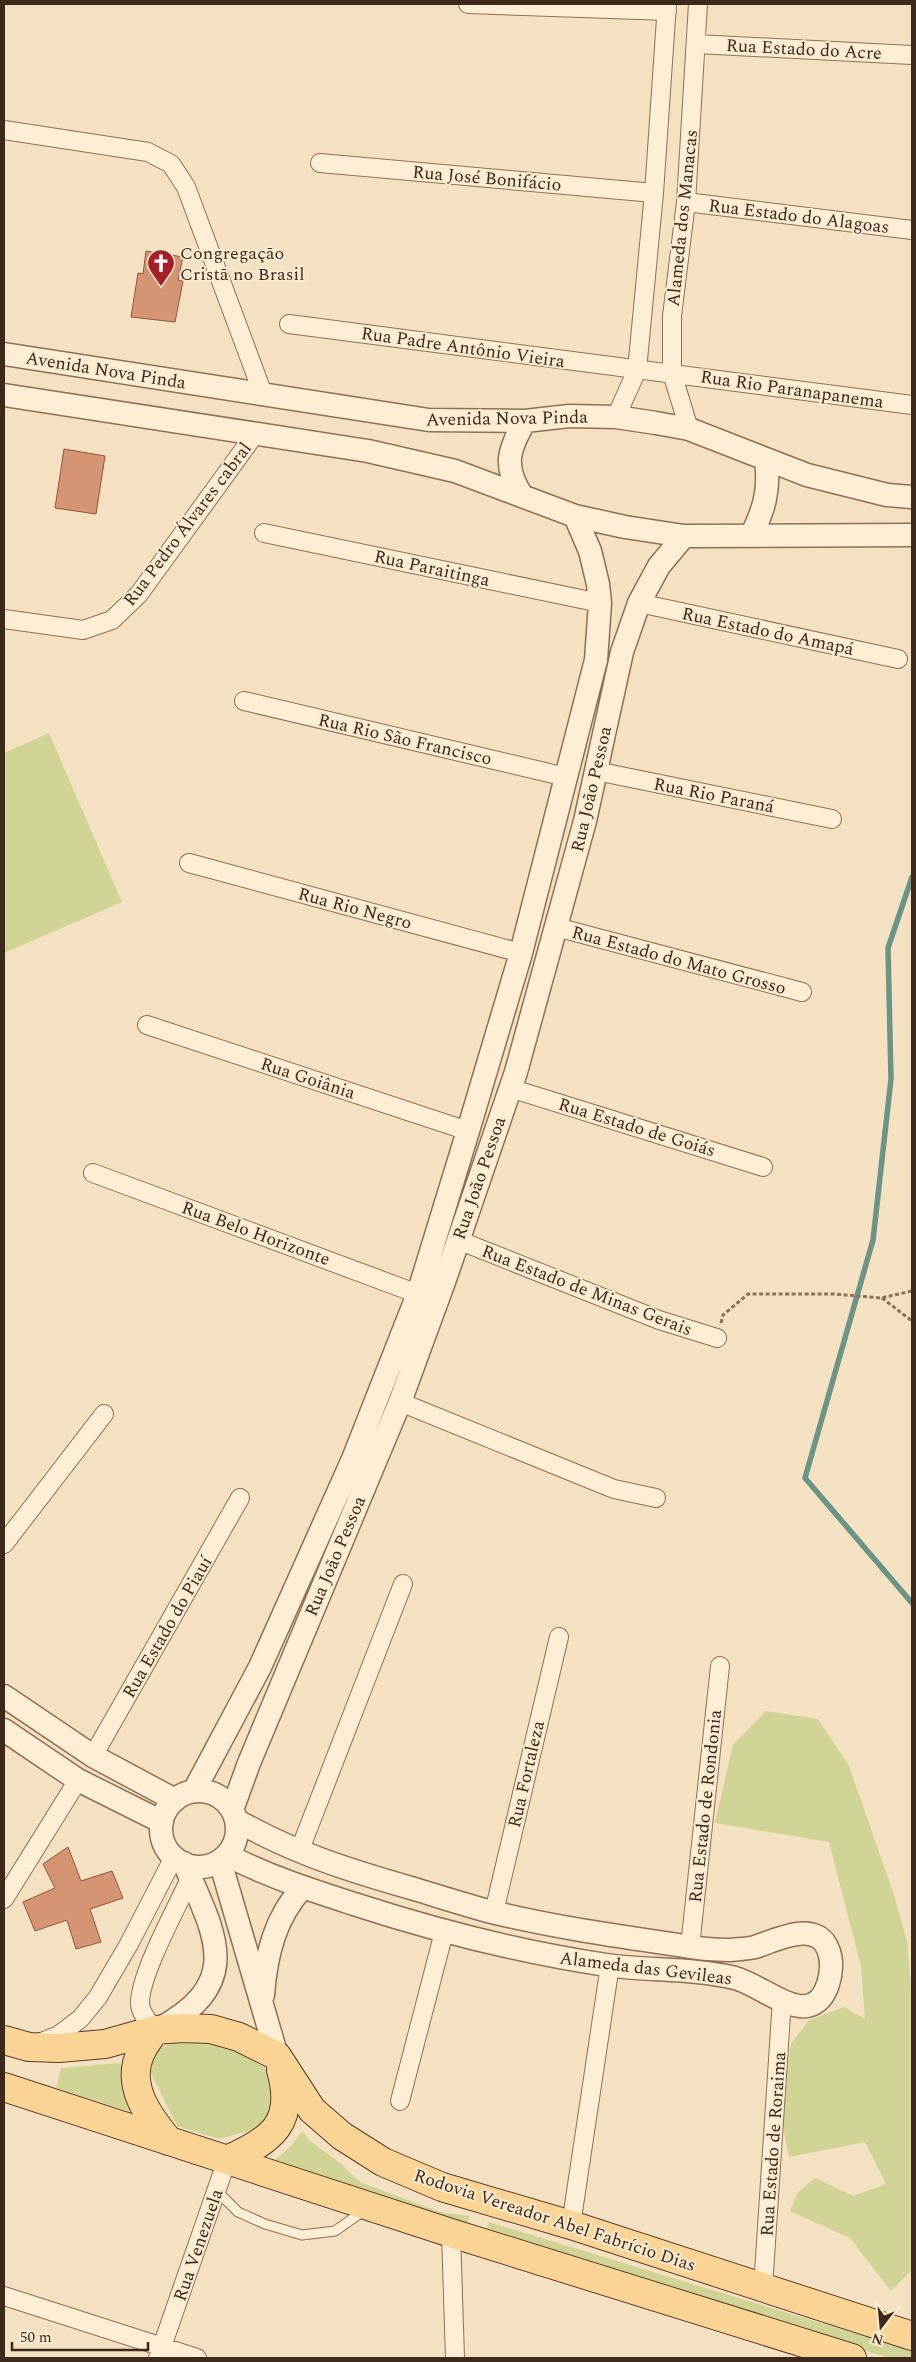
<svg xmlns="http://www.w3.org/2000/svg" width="916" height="2362" font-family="Spectral,serif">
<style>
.green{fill:#cfd393}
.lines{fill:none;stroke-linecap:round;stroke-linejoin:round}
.stream{stroke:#699487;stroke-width:5.5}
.building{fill:#d69572;stroke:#915639}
.service-casing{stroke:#8f7056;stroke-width:11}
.minor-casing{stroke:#8f7056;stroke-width:20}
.tertiary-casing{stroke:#8f7056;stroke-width:25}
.primary-casing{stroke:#5c3e2b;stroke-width:30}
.path{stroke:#8f7056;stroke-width:3;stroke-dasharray:4 2.5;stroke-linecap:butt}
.service{stroke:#fdeed5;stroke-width:9}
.minor{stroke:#fdeed5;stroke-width:18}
.tertiary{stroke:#fdeed5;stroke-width:22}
.primary{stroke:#fad494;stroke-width:28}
.labels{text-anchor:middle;stroke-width:4;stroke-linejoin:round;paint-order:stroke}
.street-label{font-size:18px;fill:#3d2a1c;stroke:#f9ebd1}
.poi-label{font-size:18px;fill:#3d2a1c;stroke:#f9ebd1;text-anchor:start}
</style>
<rect width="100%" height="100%" fill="#f3e1c1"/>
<path class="green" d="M 49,733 L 122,902 L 4,953 L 4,753 Z
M 766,1711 L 818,1719 L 849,1766 L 893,1892 L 907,1941 L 912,2000 L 912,2270 L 891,2291 L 850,2238 L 790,2211 L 798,2192 L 815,2178 L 853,2196 L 886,2184 L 865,2142 L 789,2157 L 780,2111 L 791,2044 L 809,2020 L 844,2007 L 865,2019 L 861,1966 L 829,1842 L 715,1823 L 733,1745 Z
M 195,2039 L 240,2051 L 269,2071 L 275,2080 L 271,2111 L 263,2121 L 251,2130 L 219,2139 L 177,2126 L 149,2069 C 157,2043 170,2042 195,2039 Z
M 120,2063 L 124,2089 L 139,2114 L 56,2088 L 61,2068 Z
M 302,2131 L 309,2140 L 340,2163 L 360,2182 L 440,2212 L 469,2216 L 467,2226 L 274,2161 L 291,2146 Z
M 489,2222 L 912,2351 L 912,2358 L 889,2358 L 486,2231 Z"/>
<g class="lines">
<path class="stream" d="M 912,877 L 888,948 L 891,1079 L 873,1240 L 805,1478 L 912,1603"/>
</g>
<path class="building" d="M 146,251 L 183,257 L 178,280 L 183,281 L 175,322 L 131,317 L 138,273 L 143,274 Z
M 64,449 L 105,456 L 96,514 L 55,508 Z
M 68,1847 L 81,1881 L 112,1871 L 123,1898 L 90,1909 L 101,1942 L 76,1949 L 67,1920 L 35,1931 L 23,1902 L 55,1888 L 43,1864 Z"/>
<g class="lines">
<g class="service-casing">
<path id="service" d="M 217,2191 L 238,2212 L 265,2224 L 302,2235 L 335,2231 L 365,2210"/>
</g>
<g class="minor-casing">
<path id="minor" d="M 468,4 L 667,11
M 696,44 L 912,55
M 4,130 L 148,152 L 171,164 L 186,187 L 263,394
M 320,163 L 654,193
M 686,202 L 912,230
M 289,324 L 912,405
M 616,417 L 637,370 L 654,193 L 667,4
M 689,429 L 672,373 L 672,316 L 686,202 L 698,4
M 264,533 L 600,603
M 639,603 L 898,659
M 4,619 L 83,630 L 112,620 L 139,594 L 255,434
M 244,701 L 566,777
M 596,771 L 832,819
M 189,863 L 521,953
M 556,927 L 802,992
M 147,1025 L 468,1131
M 510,1088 L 763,1167
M 93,1173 L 418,1294
M 458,1240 L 659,1320 L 717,1338
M 400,1402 L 614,1489 L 656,1498
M 4,1544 L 104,1414
M 93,1756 L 240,1498
M 299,1852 L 403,1584
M 4,1899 L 78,1780
M 494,1912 L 559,1637
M 690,1947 L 720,1666
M 155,2030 C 149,2022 141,2015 140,2004 C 139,1976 177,1907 190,1879
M 39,2043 L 59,2035 L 80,2019 L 98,1997 L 129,1944 L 174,1857
M 400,2101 L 444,1932
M 571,2225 L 610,1965
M 451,2233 L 455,2358
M 763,2288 L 782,1999
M 4,2296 L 197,2358
M 158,2358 L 227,2160"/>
</g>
<g class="tertiary-casing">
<path id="tertiary" d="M 4,354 L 429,420 L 525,421 L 569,416 L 616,417 L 656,423 L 689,429 L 807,475 L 887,495 L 912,497
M 4,395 L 368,451 L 455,471 L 575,516 L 625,527 L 684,536 L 912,535
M 522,496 C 503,466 508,450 525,421
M 751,536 C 764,510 770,490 766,461
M 4,1696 L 93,1756 L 175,1800
M 4,1730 L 78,1780 L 162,1822
M 194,1791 L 260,1667 L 353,1459 L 418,1294 L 468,1131 L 521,953 L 596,660 L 600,603 L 598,584 L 590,551 L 575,516
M161 1829a38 38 0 1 1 76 0a38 38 0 1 1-76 0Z
M 232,1810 L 249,1763 L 400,1402 L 444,1282 L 516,1072 L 585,821 L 622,652 L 639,603 L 659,566 L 684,536
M 227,1855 C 267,1876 311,1890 354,1904 C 437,1931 520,1952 606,1965 C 649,1971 693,1968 735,1978 C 757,1984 786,2009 807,2006 C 828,2003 835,1968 829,1952 C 818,1918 777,1940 755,1947 C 748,1949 738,1949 729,1950 C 713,1950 694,1948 678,1945 C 616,1936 553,1927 492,1912 C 465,1905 438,1896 411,1888 C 348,1870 294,1853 236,1820
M 220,1861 L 277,2056
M 263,1995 C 266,1955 275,1917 303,1887
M 157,2030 C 245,1983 216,1937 184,1863"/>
</g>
<g class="primary-casing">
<path id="primary" d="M 155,2030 C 151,2037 145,2043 142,2050 C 124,2084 148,2116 169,2141
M 4,2040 L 29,2047 L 59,2048 L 105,2044 L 155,2030 L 182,2028 L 211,2029 L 239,2037 L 277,2056 L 312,2110 L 342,2136 L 383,2162 L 442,2187 L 571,2225 L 912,2336
M 4,2087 L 451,2233 L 852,2358
M 227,2160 C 272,2140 296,2123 281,2070"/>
</g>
<path class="path" d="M 882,1298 L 912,1321
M 721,1323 L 723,1315 L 748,1294 L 834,1294 L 881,1298 L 912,1291"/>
<use href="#service" class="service"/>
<use href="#minor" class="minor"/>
<use href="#tertiary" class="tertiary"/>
<use href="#primary" class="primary"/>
</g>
<defs>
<g id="church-pin" transform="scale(1.4375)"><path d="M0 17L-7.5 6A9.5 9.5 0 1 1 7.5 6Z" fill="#a51f29" stroke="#f9ebd1"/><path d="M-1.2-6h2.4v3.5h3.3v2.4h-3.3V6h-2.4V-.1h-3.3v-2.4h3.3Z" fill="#fff"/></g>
</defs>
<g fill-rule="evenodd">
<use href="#church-pin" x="161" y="263"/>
</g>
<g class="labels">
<g class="street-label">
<text transform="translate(804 49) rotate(3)" y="6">Rua Estado do Acre</text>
<text transform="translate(487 178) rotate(5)" y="6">Rua José Bonifácio</text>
<text transform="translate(799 216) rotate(7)" y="6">Rua Estado do Alagoas</text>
<text transform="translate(682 218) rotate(-84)" y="6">Alameda dos Manacas</text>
<text transform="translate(463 347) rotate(8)" y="6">Rua Padre Antônio Vieira</text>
<text transform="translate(106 370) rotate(9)" y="6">Avenida Nova Pinda</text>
<text transform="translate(792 389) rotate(8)" y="6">Rua Rio Paranapanema</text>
<text transform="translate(507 418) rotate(-1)" y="6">Avenida Nova Pinda</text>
<text transform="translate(187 524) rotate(-53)" y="6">Rua Pedro Álvares cabral</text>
<text transform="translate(432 568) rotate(12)" y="6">Rua Paraitinga</text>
<text transform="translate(768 631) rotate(12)" y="6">Rua Estado do Amapá</text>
<text transform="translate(405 739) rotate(13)" y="6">Rua Rio São Francisco</text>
<text transform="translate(591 789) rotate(-77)" y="6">Rua João Pessoa</text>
<text transform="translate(714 795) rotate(11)" y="6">Rua Rio Paraná</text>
<text transform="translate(355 908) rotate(15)" y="6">Rua Rio Negro</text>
<text transform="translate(679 960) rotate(15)" y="6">Rua Estado do Mato Grosso</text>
<text transform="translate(308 1078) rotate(18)" y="6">Rua Goiânia</text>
<text transform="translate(637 1127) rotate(17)" y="6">Rua Estado de Goiás</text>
<text transform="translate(479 1178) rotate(-71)" y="6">Rua João Pessoa</text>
<text transform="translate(256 1233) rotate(20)" y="6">Rua Belo Horizonte</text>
<text transform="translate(587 1290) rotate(21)" y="6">Rua Estado de Minas Gerais</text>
<text transform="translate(335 1556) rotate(-67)" y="6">Rua João Pessoa</text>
<text transform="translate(167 1627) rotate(-60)" y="6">Rua Estado do Piauí</text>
<text transform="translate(526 1774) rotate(-77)" y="6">Rua Fortaleza</text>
<text transform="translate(705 1806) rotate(-84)" y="6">Rua Estado de Rondonia</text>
<text transform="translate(646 1968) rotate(7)" y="6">Alameda das Gevileas</text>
<text transform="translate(773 2144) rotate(-86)" y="6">Rua Estado de Roraima</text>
<text transform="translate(555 2220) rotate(18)" y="6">Rodovia Vereador Abel Fabrício Dias</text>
<text transform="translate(198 2245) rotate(-71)" y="6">Rua Venezuela</text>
</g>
<g class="poi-label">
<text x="180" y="259">Congregação<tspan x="180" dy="21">Cristã no Brasil</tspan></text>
</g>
</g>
<rect width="916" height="2362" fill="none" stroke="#3d2a1c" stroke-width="10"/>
<g transform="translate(881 2327) rotate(196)" stroke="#f9ebd1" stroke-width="4" paint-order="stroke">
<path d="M0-4L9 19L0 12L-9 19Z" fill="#3d2a1c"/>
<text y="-8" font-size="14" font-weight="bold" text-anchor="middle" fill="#3d2a1c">N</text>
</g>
<path d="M12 2342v8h136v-8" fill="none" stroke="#3d2a1c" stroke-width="2.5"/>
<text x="20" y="2342" font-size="15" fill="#3d2a1c" stroke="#f9ebd1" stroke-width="4" paint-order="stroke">50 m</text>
</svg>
